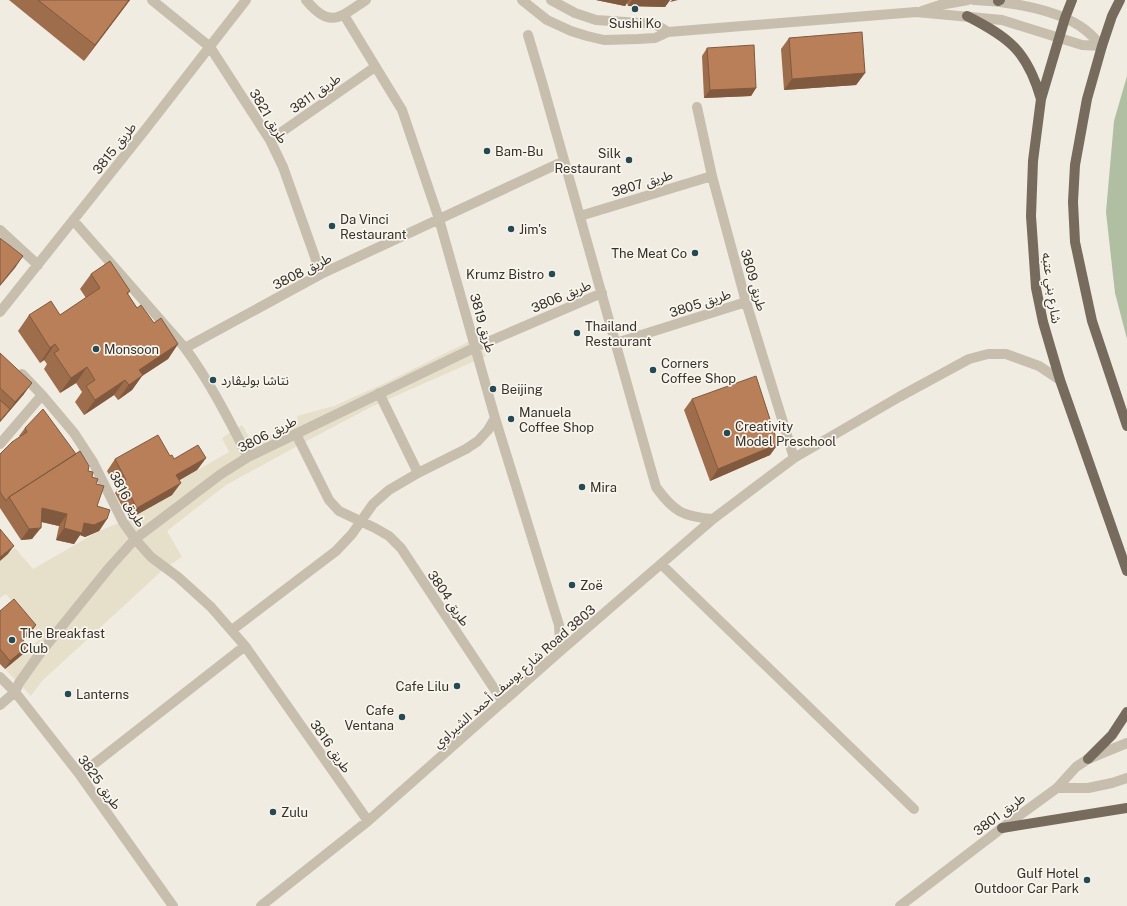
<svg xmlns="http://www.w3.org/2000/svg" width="1127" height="906" font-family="'Public Sans','Noto Sans Arabic',sans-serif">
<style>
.green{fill:#b0bea2}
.plaza{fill:#e6dfca}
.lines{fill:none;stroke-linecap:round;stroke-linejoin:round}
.minor{stroke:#c7beae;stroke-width:10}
.major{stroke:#776b5e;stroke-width:10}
.wall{fill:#9e6d4c}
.shaded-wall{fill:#81593e}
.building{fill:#b87f58;stroke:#81593e}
.poi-dot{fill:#264954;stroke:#f8f5ed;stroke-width:1.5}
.labels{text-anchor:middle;stroke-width:3.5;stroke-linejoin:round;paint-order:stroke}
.poi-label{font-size:13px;fill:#37312b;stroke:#f8f5ed;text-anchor:start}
.street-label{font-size:13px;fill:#37312b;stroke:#f8f5ed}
</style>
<rect width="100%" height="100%" fill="#f1ece1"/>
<path class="green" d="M 1127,76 L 1127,339 L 1115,293 L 1106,212 L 1114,121 Z"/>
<path class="plaza" d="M 476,338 L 486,356 L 373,406 L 301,444 L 226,485 L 167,531 L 182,557 L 165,568 L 42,681 L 31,696 L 5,669 L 42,637 L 6,594 L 0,598 L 0,561 L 15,548 L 33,569 L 99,531 L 129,519 L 168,487 L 229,452 L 222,438 L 242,425 L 252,442 L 298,424 L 297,416 L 334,406 L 385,383 Z"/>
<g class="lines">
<path class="minor" d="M 152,0 L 210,47 L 270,140 L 283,167 L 321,274
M 306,0 C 330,29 339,18 366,0
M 522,0 L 547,20 L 571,31 L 587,36 L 604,40 L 638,39 L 655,38 L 668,32 L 916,12 L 1002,20 L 1082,45 L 1102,46
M 551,0 L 575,13 L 596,20 L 655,24 L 668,32
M 974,0 C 1006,1 1058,9 1084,29 C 1090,33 1096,40 1102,46
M 922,11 L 940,5 L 968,0
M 344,15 L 402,110 L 439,219 L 495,418 L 559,625 L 560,644 L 558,653
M 528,35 L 542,82 L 656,487 C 673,511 683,517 713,519
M 697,107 L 712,176 L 746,302 L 794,458
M 270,140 L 375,67
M 580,216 L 712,176
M 73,220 L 185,348 C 210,382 229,420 248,457
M 0,230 L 38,265
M 0,312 L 145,130 L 246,0
M 616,343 L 746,302
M 185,348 L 321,274 L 564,161
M 22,374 L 42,395 L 74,433 L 93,462 L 123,522 L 135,539 L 151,557 L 178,577 L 211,607 L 245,646 L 368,821
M 379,393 L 418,473
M 296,434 L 329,500 L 339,511 L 375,528 L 389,536 L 401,548 L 503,702
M 0,444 L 42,395
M 661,564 L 914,809
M 232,630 L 336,551 L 352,534 L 373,504 L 389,490 L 418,473 L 466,449 L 478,441 L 488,430 L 495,418
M 0,677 L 15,692 L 80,775 L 173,906
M 0,705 L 15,692 L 19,683 L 41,652 L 109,568 L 135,539 L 221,474 L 248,457 L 476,347 L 602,293
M 80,775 L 245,646
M 1057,788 L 1088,788 L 1112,783 L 1127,778
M 261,906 L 368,821 L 558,653 L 713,519 L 794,458 L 899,397 L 969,359 L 988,354 L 1006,354 L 1039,366 L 1060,380
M 900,906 L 1002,828 L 1057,788 L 1076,767 L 1088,759 L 1127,743"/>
<path class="major" d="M 1072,0 L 1065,18 L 1041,99 L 1033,161 L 1031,216 L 1036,288 L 1043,322 L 1060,380 L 1127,571
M 1120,0 L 1112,16 L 1102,46 L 1087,99 L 1075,165 L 1073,202 L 1075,242 L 1092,321 L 1127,426
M 998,1 L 1000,0
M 967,16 C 1010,38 1027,51 1041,99
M 1088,759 L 1112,735 L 1127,712
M 1002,828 L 1127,808"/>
</g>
<path class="wall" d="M 9,0 L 130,0 L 84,61 Z
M 596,0 L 670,0 L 665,7 L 628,6 L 627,3 L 625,6 Z
M 789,38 L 865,73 L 856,85 L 784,90 L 781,49 Z
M 707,48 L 756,88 L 751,96 L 704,98 L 702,56 Z
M 91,274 L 130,291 L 128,294 L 137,308 L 154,323 L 178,344 L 168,359 L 142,376 L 132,390 L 118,400 L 114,395 L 84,415 L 75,402 L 82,392 L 76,383 L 60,393 L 44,369 L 47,364 L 44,360 L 40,363 L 18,331 L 29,315 L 60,315 L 86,298 L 80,289 Z
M 0,353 L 24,394 L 0,422 Z
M 692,399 L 778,444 L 770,455 L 710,481 L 684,410 Z
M 25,428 L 88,471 L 96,484 L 97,506 L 107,519 L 99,531 L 85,537 L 80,535 L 74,544 L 56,540 L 59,526 L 41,522 L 32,539 L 21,540 L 0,508 L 0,454 L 20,437 L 19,436 Z
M 170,456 L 174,459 L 206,458 L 197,470 L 179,480 L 172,495 L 129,519 L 115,493 L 117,490 L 107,471 L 115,459 Z
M 0,611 L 31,633 L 23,640 L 28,646 L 23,654 L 5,669 L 0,664 Z"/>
<path class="shaded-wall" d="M 129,0 L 130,0 L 84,61 L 95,45 Z
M 596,0 L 629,0 L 625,6 Z
M 632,0 L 670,0 L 665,7 L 628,6 Z
M 672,0 L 678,0 L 670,2 Z
M 865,73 L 856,85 L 784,90 L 792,79 Z
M 756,88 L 751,96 L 704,98 L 710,90 Z
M 23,256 L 15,268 L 0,286 L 0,285 Z
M 55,344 L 44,360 L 40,363 L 50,348 Z
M 178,344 L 168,359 L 142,376 L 132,390 L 118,400 L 139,370 Z
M 87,367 L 76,383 L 60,393 L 71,378 Z
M 125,380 L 114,395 L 84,415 L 95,400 Z
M 32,383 L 24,394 L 0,422 L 0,421 L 10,409 L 15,402 Z
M 778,444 L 770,455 L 710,481 L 718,469 Z
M 206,458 L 197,470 L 168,487 L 176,475 Z
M 181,483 L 172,495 L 129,519 L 137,508 Z
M 42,508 L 67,514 L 59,526 L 34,520 Z
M 107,519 L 99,531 L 85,537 L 80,535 L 74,544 L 56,540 L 64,528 L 84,523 Z
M 41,528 L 32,539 L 21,540 L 29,529 Z
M 14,546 L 8,554 L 0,561 L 0,557 Z
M 36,625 L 31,633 L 16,646 L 21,638 Z
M 28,646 L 23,654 L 5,669 L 10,661 Z"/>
<path class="building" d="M 38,0 L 129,0 L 95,45 Z
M 862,32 L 865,73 L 792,79 L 789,38 Z
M 754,45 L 756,88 L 710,90 L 707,48 Z
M 0,238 L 23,256 L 0,285 Z
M 110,261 L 130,291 L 127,293 L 137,308 L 141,305 L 154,323 L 161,318 L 178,344 L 139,370 L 143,375 L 129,385 L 125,380 L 95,400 L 86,386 L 95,380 L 87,367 L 71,378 L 54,353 L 59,350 L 55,344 L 50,348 L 29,315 L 51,301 L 60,315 L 100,288 L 91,274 Z
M 0,353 L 32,383 L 15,402 L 0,388 Z
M 756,376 L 778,444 L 718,469 L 692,399 Z
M 0,400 L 10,409 L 0,421 Z
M 43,409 L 76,454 L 9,497 L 6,501 L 0,492 L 0,454 L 12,442 L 27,432 L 25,428 Z
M 158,435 L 170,456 L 172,455 L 174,459 L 198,445 L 206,458 L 176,475 L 181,483 L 137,508 L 123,482 L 126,480 L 115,459 Z
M 80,451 L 89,466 L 88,471 L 93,472 L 92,477 L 98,479 L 96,484 L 104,486 L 97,506 L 110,510 L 107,519 L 94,525 L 84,523 L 82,533 L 64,528 L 67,514 L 42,508 L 41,528 L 29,529 L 9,497 Z
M 0,529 L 14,546 L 0,557 Z
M 14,599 L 36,625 L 21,638 L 28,646 L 10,661 L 0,649 L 0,611 Z"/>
<g class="poi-dot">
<circle cx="635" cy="9" r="4"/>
<circle cx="487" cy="151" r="4"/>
<circle cx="629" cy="160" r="4"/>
<circle cx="332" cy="226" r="4"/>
<circle cx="511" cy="229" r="4"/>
<circle cx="695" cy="253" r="4"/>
<circle cx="552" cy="274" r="4"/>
<circle cx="577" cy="333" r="4"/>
<circle cx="96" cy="349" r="4"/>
<circle cx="653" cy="370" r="4"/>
<circle cx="213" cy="380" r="4"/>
<circle cx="493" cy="389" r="4"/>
<circle cx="511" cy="419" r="4"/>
<circle cx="727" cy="433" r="4"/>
<circle cx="582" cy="487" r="4"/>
<circle cx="572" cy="585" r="4"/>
<circle cx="12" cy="640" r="4"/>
<circle cx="457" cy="686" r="4"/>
<circle cx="68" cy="694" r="4"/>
<circle cx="402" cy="717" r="4"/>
<circle cx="273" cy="812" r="4"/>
<circle cx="1087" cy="880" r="4"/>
</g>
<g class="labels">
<g class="poi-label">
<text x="635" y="28" text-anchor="middle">Sushi Ko</text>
<text x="495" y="156">Bam-Bu</text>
<text x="621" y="158" text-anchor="end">Silk<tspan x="621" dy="15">Restaurant</tspan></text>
<text x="340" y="224">Da Vinci<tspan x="340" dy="15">Restaurant</tspan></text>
<text x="519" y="234">Jim's</text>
<text x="687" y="258" text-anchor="end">The Meat Co</text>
<text x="544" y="279" text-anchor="end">Krumz Bistro</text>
<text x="585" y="331">Thailand<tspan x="585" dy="15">Restaurant</tspan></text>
<text x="104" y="354">Monsoon</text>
<text x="661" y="368">Corners<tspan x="661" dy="15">Coffee Shop</tspan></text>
<text x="221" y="385">نتاشا بوليڤارد</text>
<text x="501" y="394">Beijing</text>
<text x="519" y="417">Manuela<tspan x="519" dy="15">Coffee Shop</tspan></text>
<text x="735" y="431">Creativity<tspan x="735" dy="15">Model Preschool</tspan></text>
<text x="590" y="492">Mira</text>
<text x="580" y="590">Zoë</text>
<text x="20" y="638">The Breakfast<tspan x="20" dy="15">Club</tspan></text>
<text x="449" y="691" text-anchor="end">Cafe Lilu</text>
<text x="76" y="699">Lanterns</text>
<text x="394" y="715" text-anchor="end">Cafe<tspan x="394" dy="15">Ventana</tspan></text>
<text x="281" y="817">Zulu</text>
<text x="1079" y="878" text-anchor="end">Gulf Hotel<tspan x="1079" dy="15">Outdoor Car Park</tspan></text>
</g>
<g class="street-label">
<text transform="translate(315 93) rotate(-35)" y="5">طريق 3811</text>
<text transform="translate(269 116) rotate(59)" y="5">طريق 3821</text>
<text transform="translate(114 148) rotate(-52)" y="5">طريق 3815</text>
<text transform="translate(642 183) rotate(-17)" y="5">طريق 3807</text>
<text transform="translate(302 271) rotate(-27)" y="5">طريق 3808</text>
<text transform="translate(754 280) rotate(74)" y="5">طريق 3809</text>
<text transform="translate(1052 288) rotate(82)" y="5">شارع بني عتبه</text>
<text transform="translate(561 296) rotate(-23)" y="5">طريق 3806</text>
<text transform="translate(700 303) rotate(-18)" y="5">طريق 3805</text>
<text transform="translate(483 323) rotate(74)" y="5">طريق 3819</text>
<text transform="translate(267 434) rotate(-27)" y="5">طريق 3806</text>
<text transform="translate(128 499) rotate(62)" y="5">طريق 3816</text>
<text transform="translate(449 598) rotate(56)" y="5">طريق 3804</text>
<text transform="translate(514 676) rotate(-41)" y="5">شارع يوسف أحمد الشيراوي Road 3803</text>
<text transform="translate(331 746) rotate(55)" y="5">طريق 3816</text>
<text transform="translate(100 782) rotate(54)" y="5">طريق 3825</text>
<text transform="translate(999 814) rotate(-37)" y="5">طريق 3801</text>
</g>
</g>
</svg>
